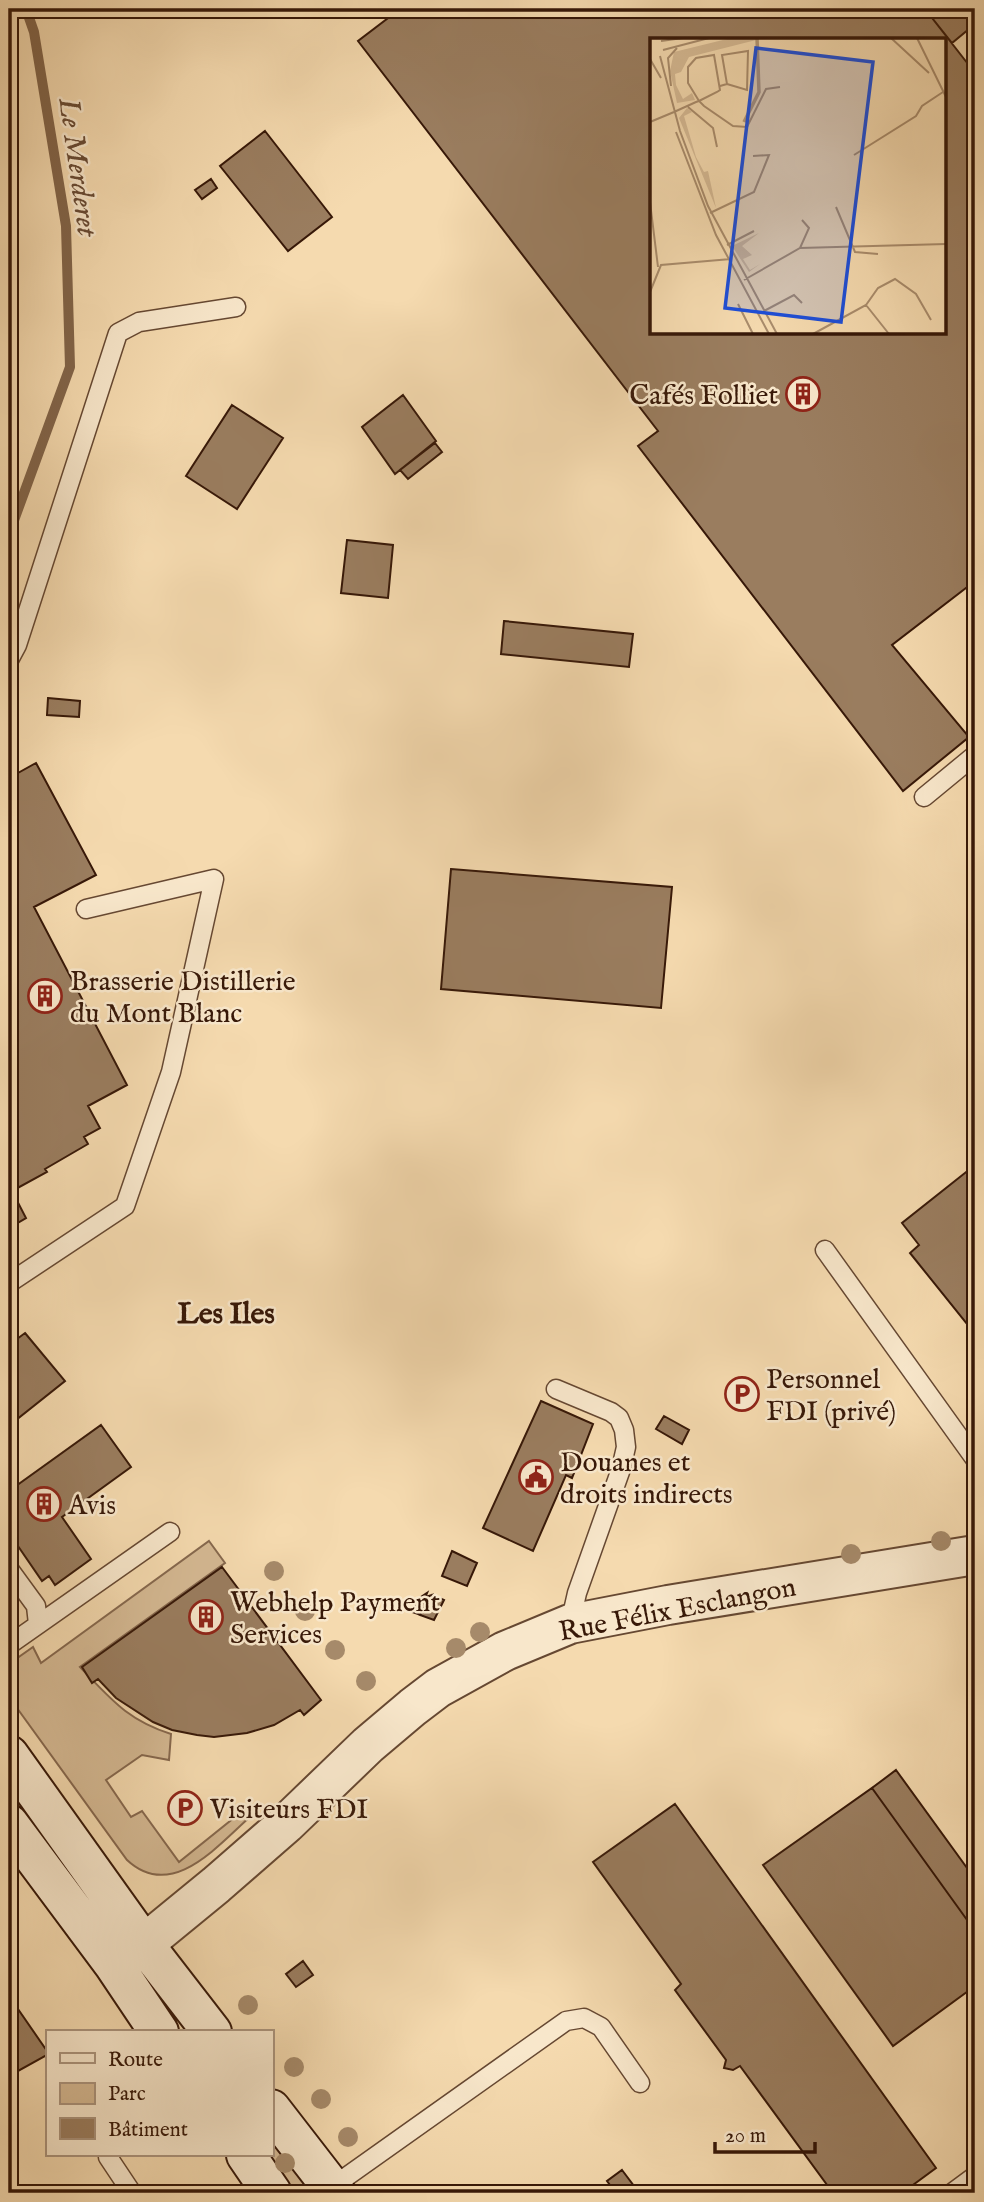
<svg xmlns="http://www.w3.org/2000/svg" width="984" height="2202" font-family="'IM FELL English',serif">
<style>
.green{fill:#d5b993;stroke:#86684e;stroke-width:2}
.lines{fill:none;stroke-linecap:round;stroke-linejoin:round}
.stream{stroke:#82654a;stroke-width:10}
.building{fill:#9a7d5f;stroke:#371808;stroke-width:2;fill-rule:evenodd}
.service-casing{stroke:#664832;stroke-width:21}
.tertiary-casing{stroke:#664832;stroke-width:42}
.secondary-casing{stroke:#371808;stroke-width:42}
.service{stroke:#f8e7cb;stroke-width:18}
.tertiary{stroke:#f8e7cb;stroke-width:38}
.secondary{stroke:#f8e7cb;stroke-width:38}
.tree{fill:#a68a6a}
.labels{text-anchor:middle;stroke-width:5;stroke-linejoin:round;paint-order:stroke}
.poi-label{font-size:28px;fill:#371808;stroke:#f8e7cb;text-anchor:start}
.street-label{font-size:28px;fill:#371808;stroke:#f8e7cb}
.water-label{font-size:30px;font-style:italic;fill:#694b34;stroke:#f8e7cb}
.neighbourhood-label{font-size:30px;font-weight:bold;fill:#371808;stroke:#f8e7cb}
.inset-river{fill:none;stroke:#b49876;stroke-width:3.5}
.inset-road{fill:none;stroke:#a98c6c;stroke-width:2}
.view{fill:#1d4ed8;fill-opacity:0.15;stroke:#1d4ed8;stroke-width:3.5}
.inset-edge{fill:none;stroke:#371808;stroke-width:3.5}
</style>
<rect width="100%" height="100%" fill="#f5daaf"/>
<filter id="stains"><feTurbulence type="fractalNoise" baseFrequency=".00286" numOctaves="4"/><feColorMatrix values="0 0 0 0 .2 0 0 0 0 .09 0 0 0 0 .02 0 0 0 .5 -.17"/></filter>
<radialGradient id="worn" r=".72"><stop offset=".6" stop-color="#630" stop-opacity="0"/><stop offset="1" stop-color="#630" stop-opacity=".3"/></radialGradient>
<path class="green" d="M 209,1541 L 225,1563 L 80,1667 C 111,1699 127,1720 171,1734 L 169,1760 L 142,1755 L 106,1780 L 131,1817 L 142,1811 L 179,1862 L 250,1805 L 251,1816 C 218,1845 172,1902 127,1860 L 9,1697 L 9,1667 L 16,1659 L 33,1647 L 41,1663 Z
M 271,2120 L 326,2193 L 280,2193 L 253,2155 L 271,2155 Z"/>
<g class="lines">
<path class="stream" d="M 9,534 L 70,367 L 66,226 L 34,32 L 26,9"/>
</g>
<path class="building" d="M 400,9 L 925,9 L 975,73 L 975,581 L 892,645 L 969,737 L 903,791 L 638,446 L 658,431 L 358,41 ZM 652,40 L 944,40 L 944,332 L 652,332 Z
M 925,9 L 975,9 L 975,24 L 952,43 Z
M 265,131 L 332,217 L 288,251 L 220,166 Z
M 211,179 L 217,188 L 202,199 L 195,190 Z
M 403,395 L 436,441 L 395,474 L 362,427 Z
M 232,405 L 283,438 L 237,509 L 186,476 Z
M 435,443 L 442,452 L 408,479 L 400,470 Z
M 347,540 L 393,545 L 388,598 L 341,593 Z
M 504,621 L 633,634 L 629,667 L 501,654 Z
M 48,698 L 80,701 L 79,717 L 47,715 Z
M 36,763 L 96,875 L 34,907 L 127,1085 L 88,1106 L 100,1128 L 84,1137 L 88,1144 L 45,1169 L 47,1172 L 12,1191 L 26,1218 L 9,1228 L 9,778 Z
M 451,869 L 672,887 L 661,1008 L 441,989 Z
M 975,1165 L 975,1334 L 910,1253 L 919,1245 L 902,1223 Z
M 25,1333 L 65,1381 L 16,1420 L 9,1411 L 9,1345 Z
M 541,1401 L 593,1424 L 572,1478 L 566,1475 L 533,1551 L 483,1528 Z
M 664,1416 L 689,1430 L 682,1444 L 656,1429 Z
M 101,1425 L 131,1467 L 62,1517 L 91,1559 L 55,1585 L 49,1576 L 42,1581 L 9,1533 L 9,1491 Z
M 452,1551 L 477,1563 L 467,1586 L 442,1576 Z
M 222,1567 L 321,1700 L 304,1715 L 300,1710 L 274,1725 L 247,1733 L 214,1737 L 197,1735 L 172,1730 L 153,1722 L 116,1698 L 98,1679 L 92,1683 L 82,1667 Z
M 427,1593 L 418,1614 L 412,1612 L 418,1599 Z
M 432,1595 L 444,1600 L 434,1620 L 420,1615 Z
M 432,1595 L 420,1615 L 418,1614 L 425,1597 Z
M 896,1770 L 975,1879 L 975,1931 L 872,1788 Z
M 872,1788 L 975,1931 L 975,1986 L 893,2046 L 763,1865 Z
M 675,1804 L 936,2168 L 902,2193 L 833,2193 L 740,2066 L 733,2070 L 724,2068 L 726,2060 L 675,1990 L 681,1984 L 593,1862 Z
M 303,1961 L 313,1975 L 296,1987 L 286,1974 Z
M 9,1996 L 47,2051 L 47,2055 L 9,2076 Z
M 622,2170 L 634,2186 L 623,2193 L 616,2193 L 607,2181 Z"/>
<g class="lines">
<g class="service-casing">
<path id="service" d="M 9,660 L 17,645 L 118,333 L 139,322 L 236,307
M 924,797 L 975,755
M 825,1250 L 975,1459
M 9,1283 L 125,1206 L 171,1072 L 214,879 L 86,909
M 556,1389 L 611,1412 L 619,1418 L 624,1430 L 626,1447 L 621,1469 L 577,1593 L 570,1624
M 9,1569 L 36,1606 L 38,1624
M 9,1645 L 170,1532
M 108,2157 L 132,2193
M 332,2187 L 566,2021 L 584,2018 L 601,2027 L 640,2083
M 952,2193 L 975,2176"/>
</g>
<g class="tertiary-casing">
<path id="tertiary" d="M 118,1962 L 144,1944 L 216,1885 L 286,1824 L 368,1745 L 413,1707 L 438,1688 L 505,1651 L 570,1624 L 668,1605 L 975,1555"/>
</g>
<g class="secondary-casing">
<path id="secondary" d="M 9,1755 L 144,1944 L 212,2032
M 9,1824 L 114,1965 L 159,2032
M 271,2109 L 336,2193
M 246,2155 L 272,2193"/>
</g>
<use href="#service" class="service"/>
<use href="#tertiary" class="tertiary"/>
<use href="#secondary" class="secondary"/>
</g>
<g class="tree">
<circle cx="941" cy="1541" r="10"/>
<circle cx="851" cy="1554" r="10"/>
<circle cx="274" cy="1571" r="10"/>
<circle cx="305" cy="1611" r="10"/>
<circle cx="480" cy="1632" r="10"/>
<circle cx="456" cy="1648" r="10"/>
<circle cx="335" cy="1650" r="10"/>
<circle cx="366" cy="1681" r="10"/>
<circle cx="248" cy="2005" r="10"/>
<circle cx="294" cy="2067" r="10"/>
<circle cx="321" cy="2099" r="10"/>
<circle cx="348" cy="2137" r="10"/>
<circle cx="285" cy="2163" r="10"/>
</g>
<defs>
<g id="building-ring" transform="scale(1.75)"><circle r="9.5" fill="#f8e7cb" stroke="#8f2418" stroke-width="1.5"/><path d="M-4-6H4V6H1V3H-1V6H-4ZM-2.5-4.3h1.7v1.8h-1.7ZM.8-4.3h1.7v1.8H.8ZM-2.5-1h1.7V.8h-1.7ZM.8-1h1.7V.8H.8Z" fill="#8f2418"/></g>
<g id="parking-ring" transform="scale(1.75)"><circle r="9.5" fill="#f8e7cb" stroke="#8f2418" stroke-width="1.5"/><path d="M-3.5-5.5H1a3.5 3.5 0 0 1 0 7H-1V5.5H-3.5ZM-1-3.4V-.6H.8a1.4 1.4 0 0 0 0-2.8Z" fill="#8f2418"/></g>
<g id="civic-ring" transform="scale(1.75)"><circle r="9.5" fill="#f8e7cb" stroke="#8f2418" stroke-width="1.5"/><path d="M-.6-6.5H3V-4.5H.6V-3L4-1V1h2V6H-6V1h2V-1L-.6-3ZM-1.2 2.5V6h2.4V2.5Z" fill="#8f2418"/></g>
</defs>
<g fill-rule="evenodd">
<use href="#building-ring" x="803" y="394"/>
<use href="#building-ring" x="45" y="996"/>
<use href="#parking-ring" x="742" y="1394"/>
<use href="#civic-ring" x="536" y="1477"/>
<use href="#building-ring" x="44" y="1504"/>
<use href="#building-ring" x="206" y="1617"/>
<use href="#parking-ring" x="185" y="1808"/>
</g>
<g class="labels">
<g class="poi-label">
<text x="778" y="404" text-anchor="end">Cafés Folliet</text>
<text x="70" y="990">Brasserie Distillerie<tspan x="70" dy="32">du Mont Blanc</tspan></text>
<text x="766" y="1388">Personnel<tspan x="766" dy="32">FDI (privé)</tspan></text>
<text x="560" y="1471">Douanes et<tspan x="560" dy="32">droits indirects</tspan></text>
<text x="68" y="1514">Avis</text>
<text x="230" y="1611">Webhelp Payment<tspan x="230" dy="32">Services</tspan></text>
<text x="210" y="1818">Visiteurs FDI</text>
</g>
<g class="street-label">
<text transform="translate(677 1608) rotate(-11)" y="10">Rue Félix Esclangon</text>
</g>
<g class="water-label">
<text transform="translate(79 167) rotate(82)" y="10">Le Merderet</text>
</g>
<g class="neighbourhood-label">
<text x="226" y="1323">Les Iles</text>
</g>
</g>
<g transform="translate(650 38)">
<rect width="296" height="296" fill="#f5daaf"/>
<path d="M 81,0 L 114,0 L 39,19 L 31,34 L 25,36 L 26,47 L 33,61 L 42,55 L 45,62 L 27,65 L 20,33 L 24,14 ZM 37,70 L 42,74 L 34,78 L 46,119 L 54,134 L 58,133 L 66,170 L 29,80 ZM 109,195 L 92,208 L 102,217 L 93,221 L 100,232 L 110,226 L 99,234 L 82,208 Z" fill="#d5b993"/>
<path class="inset-river" d="M 94,84 L 109,54 L 107,0"/>
<path class="inset-road" d="M 241,0 L 279,35M 267,0 L 296,59M 11,3 L 33,0M 13,12 L 59,0M 10,18 L 30,93 L 58,168 L 127,296M 0,21 L 11,40M 21,48 L 18,20 L 27,10M 70,48 L 77,46 L 72,17 L 98,13 L 97,52 L 77,46M 38,69 L 63,90 L 67,109M 0,84 L 24,74 L 46,64 L 49,63 L 67,54 L 70,52 L 64,17 L 46,20 L 38,29 L 38,45 L 49,63 L 54,68 L 83,88 L 97,89 L 116,51 L 130,49M 26,94 L 66,197 L 119,296M 204,117 L 266,78 L 272,68 L 293,54M 0,164 L 8,229M 186,169 L 205,214 L 228,216M 60,175 L 104,154 L 119,117 L 103,118M 77,207 L 104,193M 150,210 L 159,190 L 152,182M 94,242 L 150,210 L 296,206M 0,254 L 11,227 L 81,221M 88,266 L 103,296M 216,267 L 239,296M 114,273 L 144,257 L 152,265M 163,296 L 216,267 L 228,250 L 245,241 L 266,256 L 281,282"/>
<path class="view" d="M 106,10 L 223,24 L 191,284 L 75,270 Z"/>
<rect width="296" height="296" class="inset-edge"/>
</g>
<rect width="984" height="2202" fill="none" stroke="#f5daaf" stroke-width="35"/>
<rect x="10" y="10" width="963" height="2181" fill="none" stroke="#371808" stroke-width="3.5"/>
<rect x="18" y="18" width="949" height="2167" fill="none" stroke="#371808" stroke-width="2"/>
<rect x="46" y="2030" width="228" height="126" fill="#f8e7cb" stroke="#ab947d" stroke-width="2"/>
<rect x="60" y="2053" width="35" height="10" fill="#f8e7cb" stroke="#ab947d" stroke-width="2"/>
<text x="108" y="2066" font-size="21" fill="#371808">Route</text>
<rect x="60" y="2083" width="35" height="21" fill="#d5b993" stroke="#ab947d" stroke-width="2"/>
<text x="108" y="2100" font-size="21" fill="#371808">Parc</text>
<rect x="60" y="2118" width="35" height="21" fill="#9a7d5f" stroke="#ab947d" stroke-width="2"/>
<text x="108" y="2136" font-size="21" fill="#371808">Bâtiment</text>
<path d="M715 2142v10h100v-10" fill="none" stroke="#371808" stroke-width="3.5"/>
<text x="725" y="2142" font-size="21" fill="#371808" stroke="#f8e7cb" stroke-width="5" paint-order="stroke">20 m</text>
<rect width="100%" height="100%" filter="url(#stains)"/>
<rect width="100%" height="100%" fill="url(#worn)"/>
</svg>
